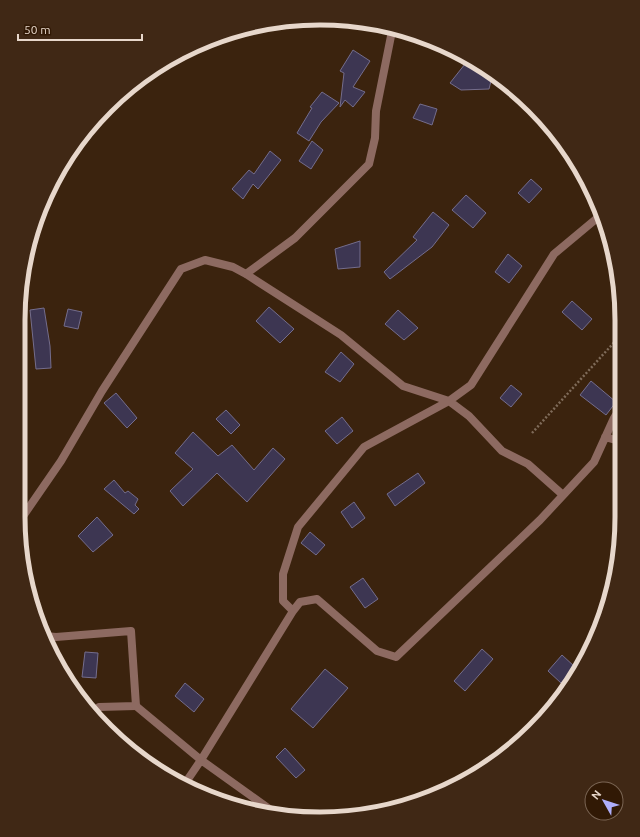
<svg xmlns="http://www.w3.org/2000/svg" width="640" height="837" font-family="Ubuntu,sans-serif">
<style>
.building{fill:#3d3652;stroke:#746d8c}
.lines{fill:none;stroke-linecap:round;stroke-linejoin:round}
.path{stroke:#7f6b59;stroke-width:2.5;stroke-dasharray:2 2;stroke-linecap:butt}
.lane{stroke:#8d6a61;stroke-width:8}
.street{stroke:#8d6a61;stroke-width:8}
.rim{fill:none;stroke:#e7d7cb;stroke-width:5}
</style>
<rect width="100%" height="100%" fill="#3b230e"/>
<path class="building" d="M 353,50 L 370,61 L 353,87 L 365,92 L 353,107 L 345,100 L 340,107 L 344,73 L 340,71 Z
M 465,64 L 477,72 L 491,71 L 493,73 L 489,89 L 461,90 L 450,83 Z
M 322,92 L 339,103 L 321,122 L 309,141 L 297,133 L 312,108 L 310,107 Z
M 420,104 L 437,109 L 432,125 L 413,118 Z
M 312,141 L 323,150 L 311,169 L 299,161 Z
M 270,151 L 281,160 L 258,189 L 253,184 L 243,199 L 232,189 L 249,170 L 254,174 Z
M 531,179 L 542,189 L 529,203 L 518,193 Z
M 466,195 L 486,213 L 473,228 L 452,210 Z
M 433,212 L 449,225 L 432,247 L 390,279 L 384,272 L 417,240 L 413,237 Z
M 360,241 L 360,267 L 338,269 L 335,249 Z
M 508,254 L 522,266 L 509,283 L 495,272 Z
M 572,301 L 592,319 L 582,330 L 562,312 Z
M 269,307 L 294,329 L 280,343 L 256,321 Z
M 44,308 L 50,346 L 51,368 L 36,369 L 30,310 Z
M 68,309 L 82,312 L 78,329 L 64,326 Z
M 398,310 L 418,328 L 404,340 L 385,324 Z
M 341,352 L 354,364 L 340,382 L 325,372 Z
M 591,381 L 616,402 L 606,415 L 580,395 Z
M 511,385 L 522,394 L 511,407 L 500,398 Z
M 116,393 L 137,418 L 127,428 L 104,403 Z
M 226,410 L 240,425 L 231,434 L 216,419 Z
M 342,417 L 353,431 L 337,444 L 325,431 Z
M 193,432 L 218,456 L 232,445 L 254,470 L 273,448 L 285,459 L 247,502 L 217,473 L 183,506 L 170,491 L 193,469 L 175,453 Z
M 418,473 L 425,483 L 395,506 L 387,494 Z
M 114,480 L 125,493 L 128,491 L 138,499 L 135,505 L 139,509 L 134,514 L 104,489 Z
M 354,502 L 365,518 L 352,528 L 341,512 Z
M 97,517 L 113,535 L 93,552 L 78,536 Z
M 310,532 L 325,545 L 316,555 L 301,543 Z
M 363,578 L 378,599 L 365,608 L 350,587 Z
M 482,649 L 493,659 L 465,691 L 454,681 Z
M 85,652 L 98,653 L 96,678 L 82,677 Z
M 562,655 L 575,667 L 561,683 L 548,671 Z
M 325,669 L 348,688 L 313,728 L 291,709 Z
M 185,683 L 204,699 L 194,712 L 175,696 Z
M 285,748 L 305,770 L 296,778 L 276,757 Z"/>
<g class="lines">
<path class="path" d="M 532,433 L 619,337"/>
<path class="lane" d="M 45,636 L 56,637 L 131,631 L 136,706 L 99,707 L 92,712"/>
<path class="street" d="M 246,274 L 295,238 L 369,164 L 375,138 L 376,111 L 391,36 L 395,29
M 605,437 L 619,441
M 19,522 L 61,461 L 102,391 L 181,269 L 205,260 L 233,267 L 246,274 L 341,335 L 403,386 L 449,401 L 469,416 L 502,451 L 528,464 L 563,495
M 293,611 L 283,601 L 283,574 L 298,527 L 364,447 L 449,401 L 471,385 L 554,254 L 602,214
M 136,706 L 201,760 L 275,813
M 184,785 L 201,760 L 293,611 L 300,602 L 317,599 L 377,651 L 396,657 L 540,520 L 594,462 L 614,418 L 619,410"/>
</g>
<path d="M0 0H640V837H0ZM320 25H320A295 295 0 0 1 615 320V517A295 295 0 0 1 320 812H320A295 295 0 0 1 25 517V320A295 295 0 0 1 320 25Z" fill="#402815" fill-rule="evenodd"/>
<path class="rim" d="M320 25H320A295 295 0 0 1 615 320V517A295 295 0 0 1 320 812H320A295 295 0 0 1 25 517V320A295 295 0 0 1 320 25Z"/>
<g transform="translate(604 801) rotate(309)"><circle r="19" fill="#311905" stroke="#7a6554"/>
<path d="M0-3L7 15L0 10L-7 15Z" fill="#afaefa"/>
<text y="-6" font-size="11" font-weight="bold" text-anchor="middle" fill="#e7d7cb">N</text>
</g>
<path d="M18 34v6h124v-6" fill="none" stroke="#e7d7cb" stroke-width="2"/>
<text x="24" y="34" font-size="12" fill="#e7d7cb" stroke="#311905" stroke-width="3" paint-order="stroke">50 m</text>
</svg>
